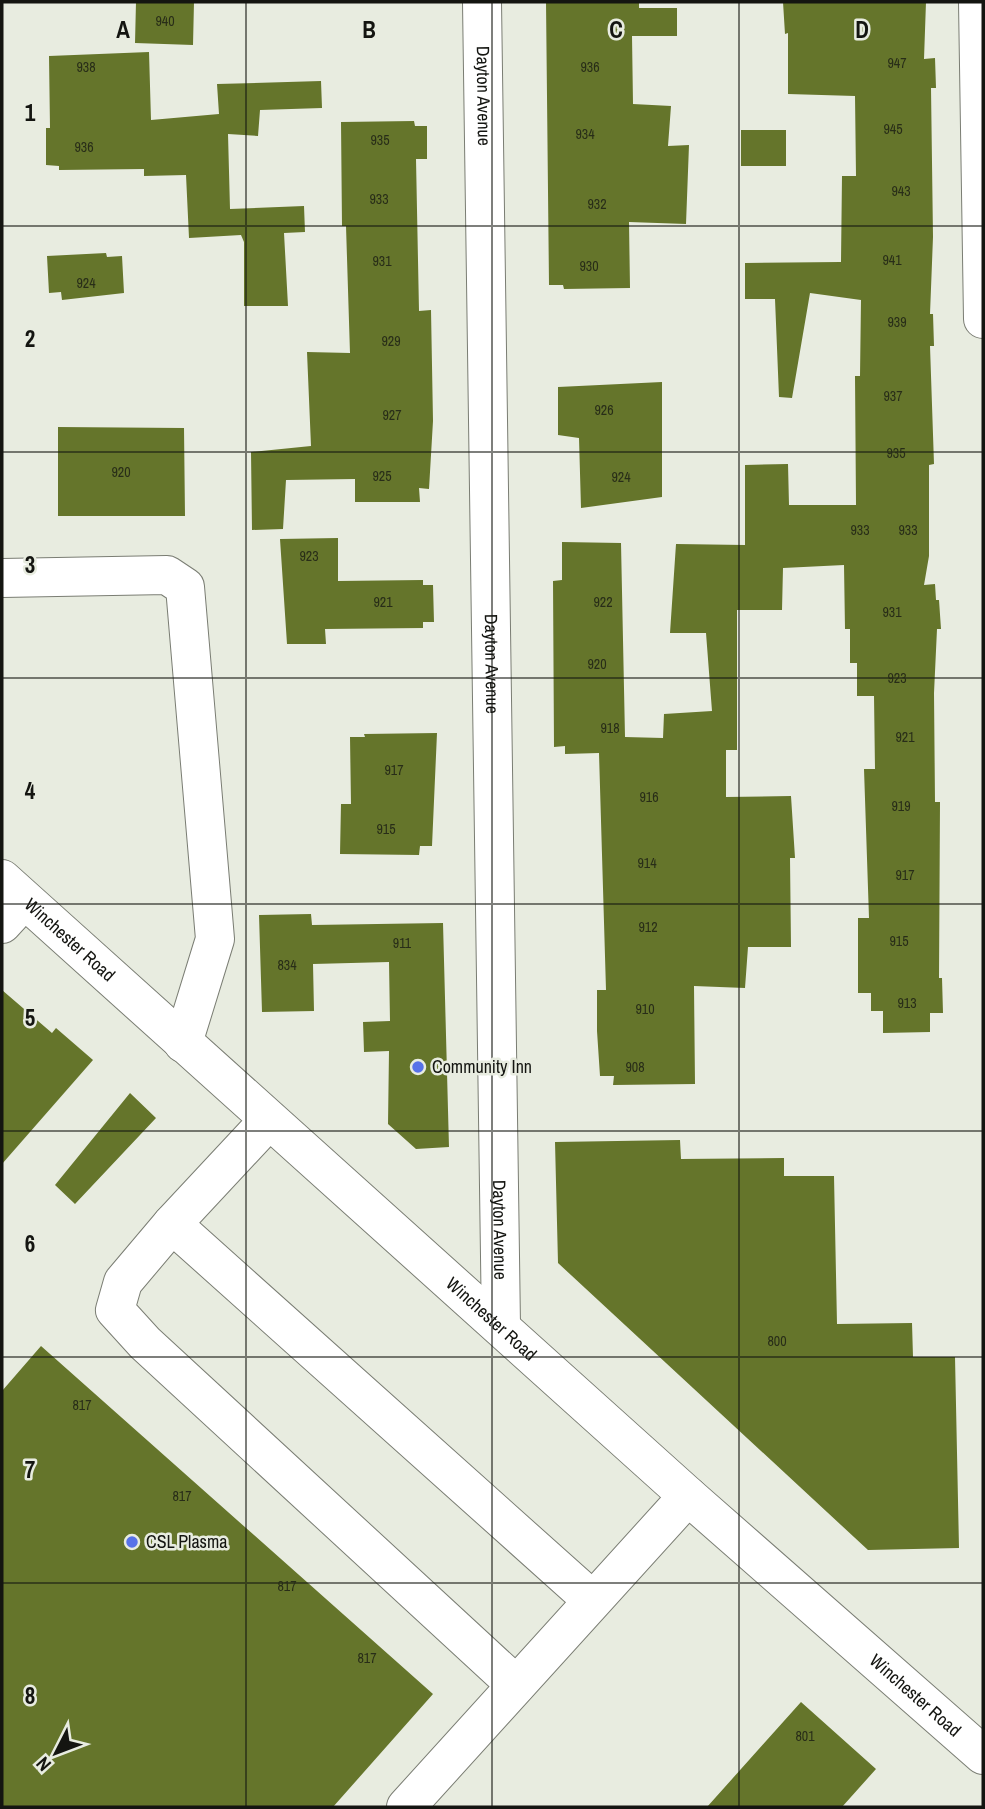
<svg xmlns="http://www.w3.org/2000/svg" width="985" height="1809" font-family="'Archivo Narrow',sans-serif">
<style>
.building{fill:#65752b}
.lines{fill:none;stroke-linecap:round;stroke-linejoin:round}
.minor-casing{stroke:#7a7d73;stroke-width:40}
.major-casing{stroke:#7a7d73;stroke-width:40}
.minor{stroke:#fff;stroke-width:38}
.major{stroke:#fff;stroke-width:38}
.grid{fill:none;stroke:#141511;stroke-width:2;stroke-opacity:0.55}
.poi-dot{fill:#5772e8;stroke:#e8ece0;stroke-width:2.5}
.labels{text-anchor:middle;stroke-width:5;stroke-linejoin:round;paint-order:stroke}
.number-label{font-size:14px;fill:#282d18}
.street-label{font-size:18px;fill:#141511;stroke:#e8ece0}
.poi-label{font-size:18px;fill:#141511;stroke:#e8ece0;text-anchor:start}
.grid-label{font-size:23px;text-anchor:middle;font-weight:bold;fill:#141511;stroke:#e8ece0;stroke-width:5;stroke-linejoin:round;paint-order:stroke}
</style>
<rect width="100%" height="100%" fill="#e8ece0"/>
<path class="building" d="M 136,2 L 194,2 L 193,45 L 135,43 Z
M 546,2 L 639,2 L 639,8 L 677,8 L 677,36 L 632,36 L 633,104 L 671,106 L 668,146 L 689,145 L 686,224 L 629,222 L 630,288 L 564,289 L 563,285 L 549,285 Z
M 783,2 L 926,2 L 924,59 L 935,58 L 936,88 L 931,88 L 933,237 L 930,314 L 933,314 L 934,346 L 930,346 L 934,464 L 929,465 L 929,556 L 924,585 L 935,584 L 936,600 L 939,600 L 941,629 L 937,629 L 934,693 L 935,802 L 940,802 L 939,978 L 942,978 L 943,1013 L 930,1013 L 930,1032 L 883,1033 L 883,1011 L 871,1011 L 871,993 L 858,993 L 858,918 L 869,918 L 864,769 L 875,769 L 874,696 L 857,696 L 857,663 L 850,663 L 850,629 L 845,629 L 844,565 L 783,568 L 782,610 L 737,610 L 737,750 L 726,750 L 726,797 L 791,796 L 795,858 L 790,858 L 791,947 L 748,947 L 745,988 L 694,986 L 695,1084 L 613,1085 L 614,1076 L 600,1076 L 597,1031 L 597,990 L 606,990 L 599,753 L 565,754 L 565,746 L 554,747 L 553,581 L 562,580 L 562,542 L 621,543 L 625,737 L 663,738 L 664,714 L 712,711 L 706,633 L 670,633 L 676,544 L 745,545 L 745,465 L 788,464 L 789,505 L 856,505 L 855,376 L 860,376 L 861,300 L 810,293 L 792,398 L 779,397 L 775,299 L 745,299 L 745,263 L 841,262 L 842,176 L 856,176 L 855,96 L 788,94 L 788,33 L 785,34 Z
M 149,52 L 151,120 L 219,114 L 217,84 L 321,81 L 322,108 L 260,110 L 258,136 L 228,134 L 230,209 L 304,206 L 305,232 L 284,233 L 288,306 L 244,306 L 244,242 L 241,235 L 189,238 L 186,175 L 144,176 L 144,169 L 59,170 L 59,166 L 46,165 L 46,128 L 50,128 L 49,56 Z
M 414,121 L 415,126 L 427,126 L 427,159 L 416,159 L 419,311 L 431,310 L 433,421 L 429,489 L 419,488 L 420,502 L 355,502 L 355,479 L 286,480 L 283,529 L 252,530 L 251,452 L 311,446 L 307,352 L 350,353 L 346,226 L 342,226 L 341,122 Z
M 741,130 L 786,130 L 786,166 L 741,166 Z
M 106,253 L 107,257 L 122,256 L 124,293 L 62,300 L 61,292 L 49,293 L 47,256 Z
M 662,382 L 662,497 L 581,508 L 579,438 L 558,435 L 558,387 Z
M 58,427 L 184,428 L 185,516 L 58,516 Z
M 338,538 L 338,581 L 423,580 L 423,585 L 433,585 L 434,622 L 423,622 L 423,628 L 325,629 L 326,644 L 287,644 L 280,539 Z
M 437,733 L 432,846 L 420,846 L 419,855 L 340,854 L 341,804 L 351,804 L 350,737 L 365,737 L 364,734 Z
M 311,914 L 312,925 L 443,923 L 449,1147 L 416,1149 L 388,1124 L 389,1051 L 364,1052 L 363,1022 L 390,1021 L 389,962 L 313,964 L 314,1011 L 262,1012 L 259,915 Z
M 2,990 L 52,1033 L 56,1028 L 93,1060 L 2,1164 Z
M 130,1093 L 156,1118 L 75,1204 L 55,1185 Z
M 680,1140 L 681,1159 L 784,1158 L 784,1176 L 834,1176 L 837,1324 L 912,1323 L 913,1357 L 955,1357 L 959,1548 L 868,1550 L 558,1263 L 555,1142 Z
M 41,1346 L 433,1694 L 333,1807 L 2,1807 L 2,1391 Z
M 801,1702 L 876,1769 L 842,1807 L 707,1807 Z"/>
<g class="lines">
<g class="minor-casing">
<g id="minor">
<path id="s1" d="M 482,2 L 501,1326"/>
<path d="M 978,2 L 983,319"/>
<path d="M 2,578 L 167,575 L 185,587 L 215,939 L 183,1043"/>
<path d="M 2,924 L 24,900"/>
<path d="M 269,1120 L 172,1224 L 123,1282 L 115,1310 L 145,1343 L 516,1685"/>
<path d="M 172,1224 L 592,1600"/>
<path d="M 406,1807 L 688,1496"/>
</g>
</g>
<g class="major-casing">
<g id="major">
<path id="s2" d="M 2,879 L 688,1496 L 983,1755"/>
</g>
</g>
<use href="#minor" class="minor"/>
<use href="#major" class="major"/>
</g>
<path class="grid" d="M 246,2 L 246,1807M 492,2 L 492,1807M 739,2 L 739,1807M 2,226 L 983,226M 2,452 L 983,452M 2,678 L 983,678M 2,904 L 983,904M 2,1131 L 983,1131M 2,1357 L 983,1357M 2,1583 L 983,1583"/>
<g class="poi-dot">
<circle cx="418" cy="1067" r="7"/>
<circle cx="132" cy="1542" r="7"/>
</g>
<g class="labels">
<g class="number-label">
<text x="165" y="26">940</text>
<text x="897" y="68">947</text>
<text x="86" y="72">938</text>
<text x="590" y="72">936</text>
<text x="893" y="134">945</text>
<text x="585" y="139">934</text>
<text x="380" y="145">935</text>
<text x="84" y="152">936</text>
<text x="901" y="196">943</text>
<text x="379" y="204">933</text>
<text x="597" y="209">932</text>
<text x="892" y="265">941</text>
<text x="382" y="266">931</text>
<text x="589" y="271">930</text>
<text x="86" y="288">924</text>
<text x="897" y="327">939</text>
<text x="391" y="346">929</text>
<text x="893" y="401">937</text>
<text x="604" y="415">926</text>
<text x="392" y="420">927</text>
<text x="896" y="458">935</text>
<text x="121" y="477">920</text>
<text x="382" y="481">925</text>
<text x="621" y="482">924</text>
<text x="860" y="535">933</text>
<text x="908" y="535">933</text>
<text x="309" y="561">923</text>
<text x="383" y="607">921</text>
<text x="603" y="607">922</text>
<text x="892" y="617">931</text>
<text x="597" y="669">920</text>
<text x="897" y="683">923</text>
<text x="610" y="733">918</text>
<text x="905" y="742">921</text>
<text x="394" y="775">917</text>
<text x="649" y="802">916</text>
<text x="901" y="811">919</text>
<text x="386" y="834">915</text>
<text x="647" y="868">914</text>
<text x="905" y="880">917</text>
<text x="648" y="932">912</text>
<text x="899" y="946">915</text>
<text x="402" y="948">911</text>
<text x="287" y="970">834</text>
<text x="907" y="1008">913</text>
<text x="645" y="1014">910</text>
<text x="635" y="1072">908</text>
<text x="777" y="1346">800</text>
<text x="82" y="1410">817</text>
<text x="182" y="1501">817</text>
<text x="287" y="1591">817</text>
<text x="367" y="1663">817</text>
<text x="805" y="1741">801</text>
</g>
<g class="street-label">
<text dy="6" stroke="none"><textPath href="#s1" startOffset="94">Dayton Avenue</textPath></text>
<text dy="6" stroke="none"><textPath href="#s1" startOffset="662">Dayton Avenue</textPath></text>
<text dy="6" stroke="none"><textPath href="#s2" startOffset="91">Winchester Road</textPath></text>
<text dy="6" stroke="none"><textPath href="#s1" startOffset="1228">Dayton Avenue</textPath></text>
<text dy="6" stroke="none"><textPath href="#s2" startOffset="658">Winchester Road</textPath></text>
<text dy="6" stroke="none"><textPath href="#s2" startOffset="1225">Winchester Road</textPath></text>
</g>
<g class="poi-label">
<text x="432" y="1073">Community Inn</text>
<text x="146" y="1548">CSL Plasma</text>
</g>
</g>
<g class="grid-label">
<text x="123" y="38">A</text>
<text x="369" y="38">B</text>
<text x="616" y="38">C</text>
<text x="862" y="38">D</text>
<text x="30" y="121">1</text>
<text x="30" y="347">2</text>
<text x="30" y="573">3</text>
<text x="30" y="799">4</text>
<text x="30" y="1026">5</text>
<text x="30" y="1252">6</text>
<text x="30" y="1478">7</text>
<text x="30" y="1704">8</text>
</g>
<rect width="985" height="1809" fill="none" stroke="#141511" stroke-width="7"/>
<g transform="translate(56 1753) rotate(228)" stroke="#e8ece0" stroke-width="5" paint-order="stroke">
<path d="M0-5L12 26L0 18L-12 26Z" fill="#141511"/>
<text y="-10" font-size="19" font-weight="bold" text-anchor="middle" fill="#141511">N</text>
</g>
</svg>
